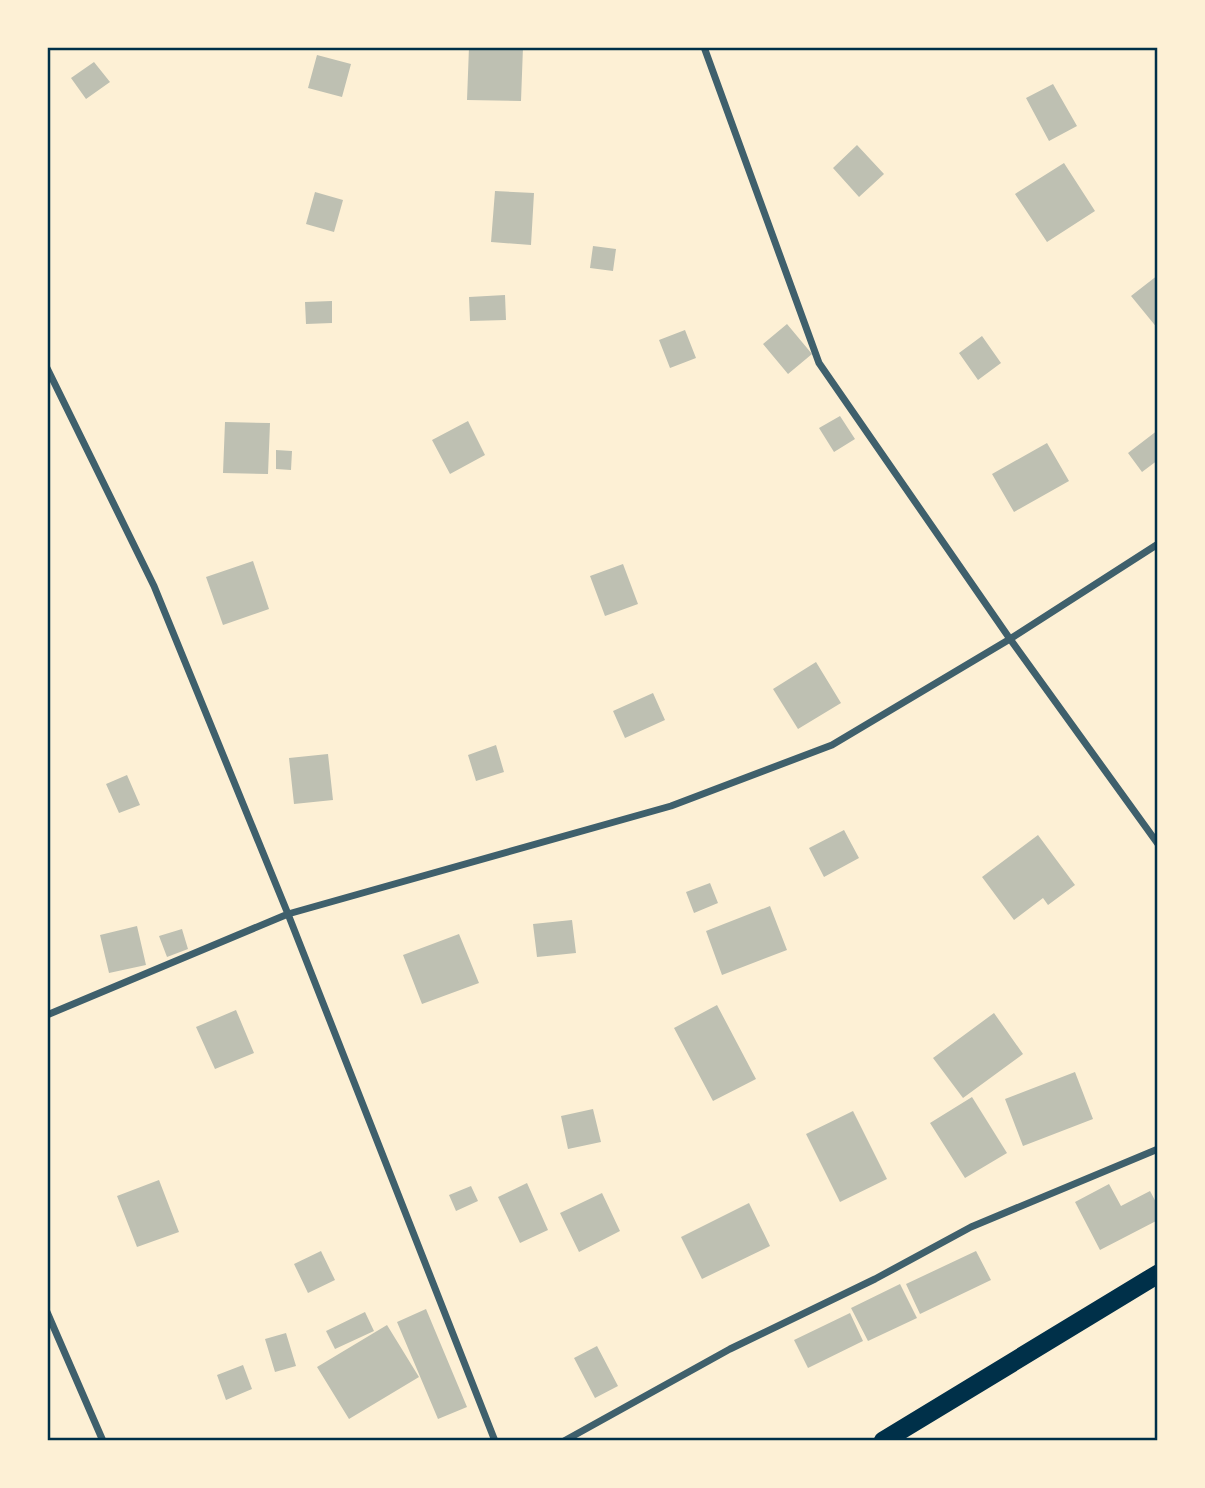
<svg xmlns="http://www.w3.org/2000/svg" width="1205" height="1488" font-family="'Golos Text',sans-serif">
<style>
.building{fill:#bec0b2}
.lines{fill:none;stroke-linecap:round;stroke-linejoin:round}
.minor{stroke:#3f606c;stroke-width:7}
.trunk{stroke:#003049;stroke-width:19}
.neatline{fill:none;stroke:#003049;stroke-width:2.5}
</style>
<rect width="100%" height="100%" fill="#fdf0d5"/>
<path class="building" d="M 469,47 L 523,47 L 521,101 L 467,100 Z
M 317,55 L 351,64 L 342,97 L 308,88 Z
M 94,62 L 110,82 L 86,99 L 71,78 Z
M 1053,84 L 1077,126 L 1049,141 L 1026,98 Z
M 857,145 L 884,174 L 859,197 L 833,168 Z
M 1064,163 L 1095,211 L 1047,242 L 1015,194 Z
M 495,191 L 534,193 L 531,245 L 491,242 Z
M 315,192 L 343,200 L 334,232 L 306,224 Z
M 593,246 L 616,249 L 613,271 L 590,268 Z
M 1158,275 L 1158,329 L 1131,296 Z
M 505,295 L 506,320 L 470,321 L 469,297 Z
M 332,301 L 332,323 L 306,324 L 305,302 Z
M 787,324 L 812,354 L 788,374 L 763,344 Z
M 685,330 L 696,358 L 670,368 L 659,340 Z
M 982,336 L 1001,363 L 978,380 L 959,353 Z
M 840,416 L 855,439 L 834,452 L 819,428 Z
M 468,421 L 485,455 L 450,474 L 432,440 Z
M 225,422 L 270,423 L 268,474 L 223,473 Z
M 1158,430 L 1158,460 L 1142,472 L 1128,453 Z
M 1047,443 L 1069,481 L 1014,512 L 992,474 Z
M 276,450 L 292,451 L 291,470 L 276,469 Z
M 253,561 L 269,609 L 223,625 L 206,577 Z
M 623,564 L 638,604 L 605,616 L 590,576 Z
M 816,662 L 841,703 L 798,729 L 773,689 Z
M 653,693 L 665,720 L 625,738 L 613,711 Z
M 496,745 L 504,772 L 476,781 L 468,755 Z
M 328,754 L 333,800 L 294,804 L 289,758 Z
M 127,775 L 140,805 L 119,813 L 106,784 Z
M 844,830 L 859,858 L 824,877 L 809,848 Z
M 1038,835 L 1075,885 L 1048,905 L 1043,898 L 1014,920 L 982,877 Z
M 710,883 L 718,903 L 694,913 L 686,892 Z
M 770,906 L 787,950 L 722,975 L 706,931 Z
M 572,920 L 576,953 L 537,957 L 533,924 Z
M 137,926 L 146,965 L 109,973 L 100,935 Z
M 182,929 L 188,949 L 167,957 L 159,936 Z
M 459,934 L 479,983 L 422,1004 L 403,955 Z
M 717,1005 L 756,1079 L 713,1101 L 674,1028 Z
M 236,1010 L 254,1053 L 215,1069 L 196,1027 Z
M 994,1013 L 1023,1054 L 963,1098 L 933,1058 Z
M 1075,1072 L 1093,1119 L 1023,1146 L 1005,1099 Z
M 972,1097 L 1007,1153 L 965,1178 L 930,1123 Z
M 593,1109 L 601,1142 L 568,1149 L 561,1116 Z
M 853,1111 L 887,1179 L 840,1202 L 806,1134 Z
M 159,1180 L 179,1232 L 137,1247 L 117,1196 Z
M 527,1183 L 548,1230 L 520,1243 L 498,1197 Z
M 1109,1184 L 1121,1206 L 1150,1191 L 1158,1206 L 1158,1220 L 1100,1250 L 1075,1202 Z
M 471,1186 L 478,1201 L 456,1211 L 449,1195 Z
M 602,1193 L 620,1231 L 579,1252 L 560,1213 Z
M 749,1203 L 770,1246 L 702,1279 L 681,1237 Z
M 321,1251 L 335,1280 L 308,1293 L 294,1264 Z
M 976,1251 L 991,1280 L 920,1314 L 906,1284 Z
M 900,1284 L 917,1318 L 868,1341 L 851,1308 Z
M 426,1309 L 467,1407 L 438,1419 L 397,1322 Z
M 365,1312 L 374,1331 L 335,1349 L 326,1331 Z
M 850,1313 L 863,1341 L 808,1368 L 794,1340 Z
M 387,1325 L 419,1377 L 349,1419 L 317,1367 Z
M 286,1333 L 296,1366 L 275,1372 L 265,1339 Z
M 597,1346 L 618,1386 L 595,1398 L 574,1358 Z
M 243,1365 L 252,1389 L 226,1400 L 217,1375 Z"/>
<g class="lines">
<path class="minor" d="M 704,47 L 819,363 L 1010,639 L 1158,844
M 47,368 L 154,586 L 288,914 L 495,1441
M 47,1015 L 288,914 L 671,806 L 832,745 L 1010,639 L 1158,544
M 47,1312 L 103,1441
M 564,1441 L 730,1349 L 875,1279 L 971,1227 L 1158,1149"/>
<path class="trunk" d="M 883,1441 L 1158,1274"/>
</g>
<rect width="1205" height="1488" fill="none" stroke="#fdf0d5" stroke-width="98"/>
<rect x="49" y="49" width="1107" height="1390" class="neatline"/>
</svg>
